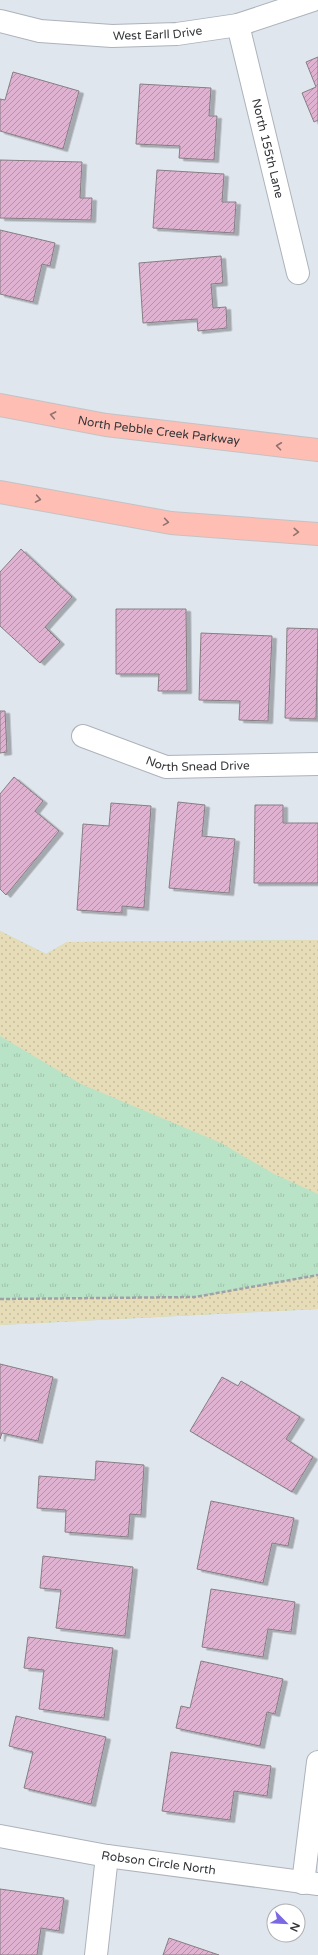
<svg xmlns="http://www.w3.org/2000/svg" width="318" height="1955" font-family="'Varela Round',sans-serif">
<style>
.grass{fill:url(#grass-tufts)}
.sand{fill:url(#sand-dots)}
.building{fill:url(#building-hatch);stroke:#867e83;filter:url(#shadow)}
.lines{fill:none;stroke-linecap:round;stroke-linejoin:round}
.minor-casing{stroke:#acb3ba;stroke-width:24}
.major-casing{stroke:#c2c3c4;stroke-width:24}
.path{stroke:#9ea2a8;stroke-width:2.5;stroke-dasharray:4 2;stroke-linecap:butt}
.minor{stroke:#fff;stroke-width:22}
.major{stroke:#febeb4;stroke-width:22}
.oneway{stroke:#8f7370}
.labels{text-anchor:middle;stroke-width:3;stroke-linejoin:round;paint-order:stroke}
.street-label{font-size:12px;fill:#343639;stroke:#fff}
</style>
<defs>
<pattern id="grass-tufts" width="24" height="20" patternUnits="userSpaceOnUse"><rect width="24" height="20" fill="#b9e3c6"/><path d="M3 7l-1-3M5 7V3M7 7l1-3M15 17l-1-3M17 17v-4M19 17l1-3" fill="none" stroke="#a0c3ab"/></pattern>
<pattern id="sand-dots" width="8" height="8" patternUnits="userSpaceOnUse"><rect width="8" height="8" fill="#e6dcb7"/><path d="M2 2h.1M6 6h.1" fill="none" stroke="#c6bd9e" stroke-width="1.8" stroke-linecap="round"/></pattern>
<pattern id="building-hatch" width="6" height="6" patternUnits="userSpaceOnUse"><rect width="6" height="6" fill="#deb2d0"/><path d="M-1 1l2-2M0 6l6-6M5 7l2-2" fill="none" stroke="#b592aa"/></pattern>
<filter id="shadow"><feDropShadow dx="4.5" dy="2.5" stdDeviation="0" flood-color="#0004"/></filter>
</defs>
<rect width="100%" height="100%" fill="#e0e6ee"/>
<path class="grass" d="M 0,931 L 46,954 L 67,942 L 318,940 L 318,1309 L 0,1325 Z"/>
<path class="sand" d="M 0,931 L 46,954 L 67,942 L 318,940 L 318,1194 L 274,1174 L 221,1143 L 81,1084 L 0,1036 Z
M 318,1275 L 318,1309 L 0,1325 L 0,1299 L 195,1297 Z"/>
<path class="building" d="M 318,57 L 318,120 L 314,122 L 302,93 L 316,87 L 306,62 Z
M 13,72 L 79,91 L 63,149 L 0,131 L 0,99 L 5,100 Z
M 140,84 L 211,88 L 209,116 L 217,116 L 214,160 L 179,158 L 180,146 L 136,144 Z
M 0,160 L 82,162 L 80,198 L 92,198 L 91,220 L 0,218 Z
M 157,170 L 224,174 L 222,202 L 236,202 L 234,233 L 153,228 Z
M 0,230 L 55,243 L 50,266 L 42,264 L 33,302 L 0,294 Z
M 221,256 L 223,283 L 211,284 L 213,308 L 226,307 L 227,328 L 198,331 L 197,319 L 143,323 L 139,263 Z
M 21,549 L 72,597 L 45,627 L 60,642 L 40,663 L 0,626 L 0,572 Z
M 116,609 L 186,609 L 187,691 L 158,691 L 159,674 L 116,674 Z
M 287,628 L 318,629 L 316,719 L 285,718 Z
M 201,633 L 272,636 L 268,721 L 239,720 L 240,701 L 199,700 Z
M 0,711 L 5,711 L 7,752 L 0,753 Z
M 14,777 L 43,801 L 35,811 L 59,831 L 6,895 L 0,889 L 0,794 Z
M 178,802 L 205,805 L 202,836 L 235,839 L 229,893 L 169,888 Z
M 111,803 L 151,806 L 144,908 L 122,906 L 122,913 L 77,910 L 83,824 L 109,826 Z
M 255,805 L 283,805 L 283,823 L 318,823 L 318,883 L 254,883 Z
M 0,1364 L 53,1377 L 38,1441 L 2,1433 L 0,1439 Z
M 222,1377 L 238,1386 L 241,1381 L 300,1417 L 286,1439 L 313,1457 L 292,1492 L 190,1431 Z
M 96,1461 L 144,1465 L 141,1515 L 130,1514 L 128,1537 L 65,1532 L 66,1510 L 37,1508 L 39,1476 L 95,1480 Z
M 211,1501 L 294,1518 L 288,1546 L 272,1543 L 263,1583 L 197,1569 Z
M 43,1556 L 133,1567 L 125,1636 L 56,1628 L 61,1590 L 40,1588 Z
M 211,1589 L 295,1602 L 291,1632 L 268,1629 L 263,1657 L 202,1647 Z
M 28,1637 L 113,1648 L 104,1718 L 39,1709 L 44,1670 L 24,1668 Z
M 201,1661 L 283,1679 L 275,1714 L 267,1712 L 260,1746 L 176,1728 L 181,1706 L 190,1708 Z
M 16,1716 L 106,1737 L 91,1804 L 24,1788 L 33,1752 L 9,1746 Z
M 171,1752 L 271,1766 L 267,1796 L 234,1791 L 230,1820 L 162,1811 Z
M 0,1889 L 64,1898 L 59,1931 L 41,1928 L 37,1955 L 0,1955 Z
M 169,1938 L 219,1955 L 163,1955 Z"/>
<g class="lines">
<g class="minor-casing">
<g id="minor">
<path id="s1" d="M 0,21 L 40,31 L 112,36 L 177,34 L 238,25 L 313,0"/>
<path id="s2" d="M 238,25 L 298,273"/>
<path id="s3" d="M 83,736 L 166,767 L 318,764"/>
<path id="s4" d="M 0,1836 L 107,1856 L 318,1884"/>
<path d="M 303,1883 L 318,1762"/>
<path d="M 96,1955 L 107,1856"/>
</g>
</g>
<g class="major-casing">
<g id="major">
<path id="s5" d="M 0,405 L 106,425 L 318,450"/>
<path d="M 0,492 L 171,523 L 318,534"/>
</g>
</g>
<path class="path" d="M 0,1299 L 195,1297 L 318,1275"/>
<use href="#minor" class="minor"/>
<use href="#major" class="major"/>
</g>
<defs><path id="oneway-chevron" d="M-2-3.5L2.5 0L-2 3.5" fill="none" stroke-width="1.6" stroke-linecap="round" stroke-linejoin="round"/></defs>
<g class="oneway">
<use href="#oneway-chevron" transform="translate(53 415) rotate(-169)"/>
<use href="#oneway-chevron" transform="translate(279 446) rotate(-173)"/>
<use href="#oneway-chevron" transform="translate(38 499) rotate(10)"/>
<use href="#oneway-chevron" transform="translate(166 522) rotate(9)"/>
<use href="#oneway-chevron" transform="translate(296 532) rotate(4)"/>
</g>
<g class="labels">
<g class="street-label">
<text dy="4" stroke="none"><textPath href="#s1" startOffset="159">West Earll Drive</textPath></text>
<text dy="4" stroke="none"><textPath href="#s2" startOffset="127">North 155th Lane</textPath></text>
<text dy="4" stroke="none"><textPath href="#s5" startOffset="161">North Pebble Creek Parkway</textPath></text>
<text dy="4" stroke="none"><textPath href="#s3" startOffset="120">North Snead Drive</textPath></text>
<text dy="4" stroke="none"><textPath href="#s4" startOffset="161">Robson Circle North</textPath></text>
</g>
</g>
<g transform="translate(286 1923) rotate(114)"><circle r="19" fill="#ffffff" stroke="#aeafb0"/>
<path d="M0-3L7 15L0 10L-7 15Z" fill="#7b69e4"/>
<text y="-6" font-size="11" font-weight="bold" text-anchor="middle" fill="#343639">N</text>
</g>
</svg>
